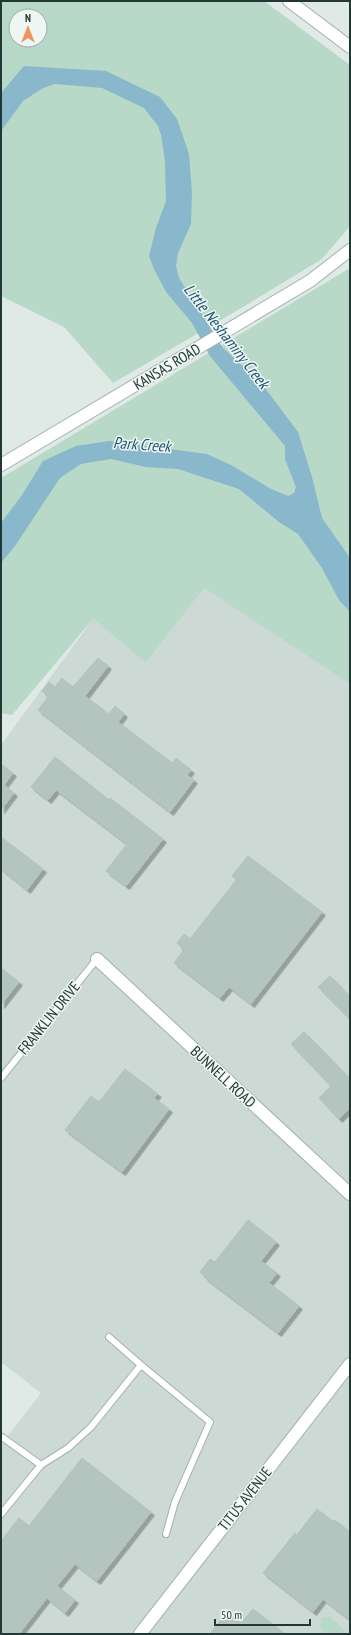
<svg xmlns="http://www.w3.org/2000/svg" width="351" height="1635" font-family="'PT Sans Narrow',sans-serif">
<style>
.built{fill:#cdd9d5}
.green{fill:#b8d9c7;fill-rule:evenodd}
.water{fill:#89b7cc}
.building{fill:#b4c4bf;stroke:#b2c2be;filter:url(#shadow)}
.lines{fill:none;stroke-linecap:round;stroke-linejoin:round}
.service-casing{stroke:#a2b0ad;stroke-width:8}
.minor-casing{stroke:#a2b0ad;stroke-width:14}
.service{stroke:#fff;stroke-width:6}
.minor{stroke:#fff;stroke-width:12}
.labels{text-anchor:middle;stroke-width:3;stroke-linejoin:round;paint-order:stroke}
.street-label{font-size:15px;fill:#213835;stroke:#eff6f4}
.water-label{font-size:16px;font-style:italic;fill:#1f5570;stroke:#eff6f4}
</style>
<defs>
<filter id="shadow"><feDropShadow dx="3.5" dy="3.5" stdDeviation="0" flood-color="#0004"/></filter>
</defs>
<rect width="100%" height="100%" fill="#dfe9e6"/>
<path class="built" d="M 204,588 L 350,684 L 350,1634 L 1,1634 L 1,1445 L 41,1393 L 1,1362 L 1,745 L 93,619 L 146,663 Z"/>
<path class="green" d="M 1,1 L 264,1 L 350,65 L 350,226 L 322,259 L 248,304 L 113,383 L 64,327 L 1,296 ZM 16,16 L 40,16 L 40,40 L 16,40 Z
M 350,268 L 350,684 L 204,588 L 146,663 L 93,619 L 12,715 L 1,713 L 1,478 Z
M 322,1617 L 330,1617 L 349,1634 L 323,1634 L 320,1625 Z"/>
<path class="water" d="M 24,66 L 106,71 L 160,97 L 177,119 L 189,154 L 192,192 L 191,224 L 178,253 L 176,266 L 179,278 L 223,348 L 262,384 L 298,432 L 312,477 L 322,518 L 350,558 L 350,612 L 339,600 L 322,568 L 298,534 L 279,522 L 239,489 L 178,469 L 146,467 L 111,459 L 81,464 L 60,478 L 15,546 L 1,563 L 1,523 L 22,495 L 43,461 L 76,446 L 109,441 L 207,454 L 231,465 L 271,489 L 288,496 L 294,493 L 296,487 L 285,459 L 285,446 L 210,356 L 192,323 L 166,292 L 154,269 L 149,256 L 156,228 L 166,201 L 165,161 L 161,135 L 158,126 L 144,108 L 102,88 L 55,84 L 43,88 L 23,101 L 1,131 L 1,93 Z"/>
<path class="building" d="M 98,658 L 108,666 L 85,696 L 109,714 L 115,706 L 124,714 L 118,722 L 172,763 L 176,758 L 191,770 L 187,775 L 194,780 L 170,812 L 38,710 L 49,696 L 42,691 L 49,682 L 55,687 L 62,678 L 73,687 Z
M 55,757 L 109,800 L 110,798 L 163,839 L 126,886 L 106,871 L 127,844 L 56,790 L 48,800 L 31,787 Z
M 1,764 L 13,773 L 4,785 L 14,793 L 1,810 Z
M 1,837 L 43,869 L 27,890 L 1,869 Z
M 248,856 L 322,912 L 251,1004 L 229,987 L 220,998 L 174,963 L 183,951 L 182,950 L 183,948 L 177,943 L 184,934 L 190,939 L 237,879 L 232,876 Z
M 1,968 L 19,982 L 1,1005 Z
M 330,976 L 350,997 L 350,1019 L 318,987 Z
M 304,1032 L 350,1079 L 350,1108 L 339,1119 L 319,1098 L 331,1086 L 291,1044 Z
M 125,1069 L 158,1094 L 154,1098 L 169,1109 L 122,1172 L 65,1130 L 91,1096 L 99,1102 Z
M 248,1220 L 276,1242 L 261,1261 L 277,1273 L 269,1283 L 299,1306 L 278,1333 L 204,1277 L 205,1276 L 200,1272 L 210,1259 L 215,1262 Z
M 82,1458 L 151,1512 L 97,1581 L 75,1564 L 57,1586 L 75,1600 L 65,1613 L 47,1598 L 19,1634 L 1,1634 L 1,1541 L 19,1518 L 29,1526 Z
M 317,1509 L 334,1522 L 335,1520 L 350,1532 L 350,1620 L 323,1599 L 313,1612 L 263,1573 L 295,1533 L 297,1535 Z
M 253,1609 L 285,1634 L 210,1634 L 227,1612 L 241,1623 Z"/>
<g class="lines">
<g class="service-casing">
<path id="service" d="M 1,1078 L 97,959
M 109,1337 L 141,1365
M 1,1438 L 2,1437 L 41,1465 L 1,1514
M 41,1465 L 68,1448 L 91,1427 L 141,1365 L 210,1422 L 175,1502 L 166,1534"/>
</g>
<g class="minor-casing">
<path id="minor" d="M 289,1 L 350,47
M 1,465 L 310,281 L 350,250
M 97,959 L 350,1194
M 140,1634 L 350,1364"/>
</g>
<use href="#service" class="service"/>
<use href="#minor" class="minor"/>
</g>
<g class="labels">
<g class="street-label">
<text transform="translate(167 367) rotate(-31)" y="5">KANSAS ROAD</text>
<text transform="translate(49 1018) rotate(-51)" y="5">FRANKLIN DRIVE</text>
<text transform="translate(223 1077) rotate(43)" y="5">BUNNELL ROAD</text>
<text transform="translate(245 1499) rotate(-52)" y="5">TITUS AVENUE</text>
</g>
<g class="water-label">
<text transform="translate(227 336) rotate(52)" y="6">Little Neshaminy Creek</text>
<text transform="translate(142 444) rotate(4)" y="6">Park Creek</text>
</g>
</g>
<rect width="351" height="1635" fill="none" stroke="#213835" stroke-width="4"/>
<g transform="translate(28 28)"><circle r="19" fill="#eff6f4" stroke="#9daaa8"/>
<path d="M0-3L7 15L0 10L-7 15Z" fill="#ea965c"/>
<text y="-6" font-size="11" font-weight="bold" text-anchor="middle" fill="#213835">N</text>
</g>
<path d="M215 1619v6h95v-6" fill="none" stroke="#213835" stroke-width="2"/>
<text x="221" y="1619" font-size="12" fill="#213835" stroke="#eff6f4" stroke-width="3" paint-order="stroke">50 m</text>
</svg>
